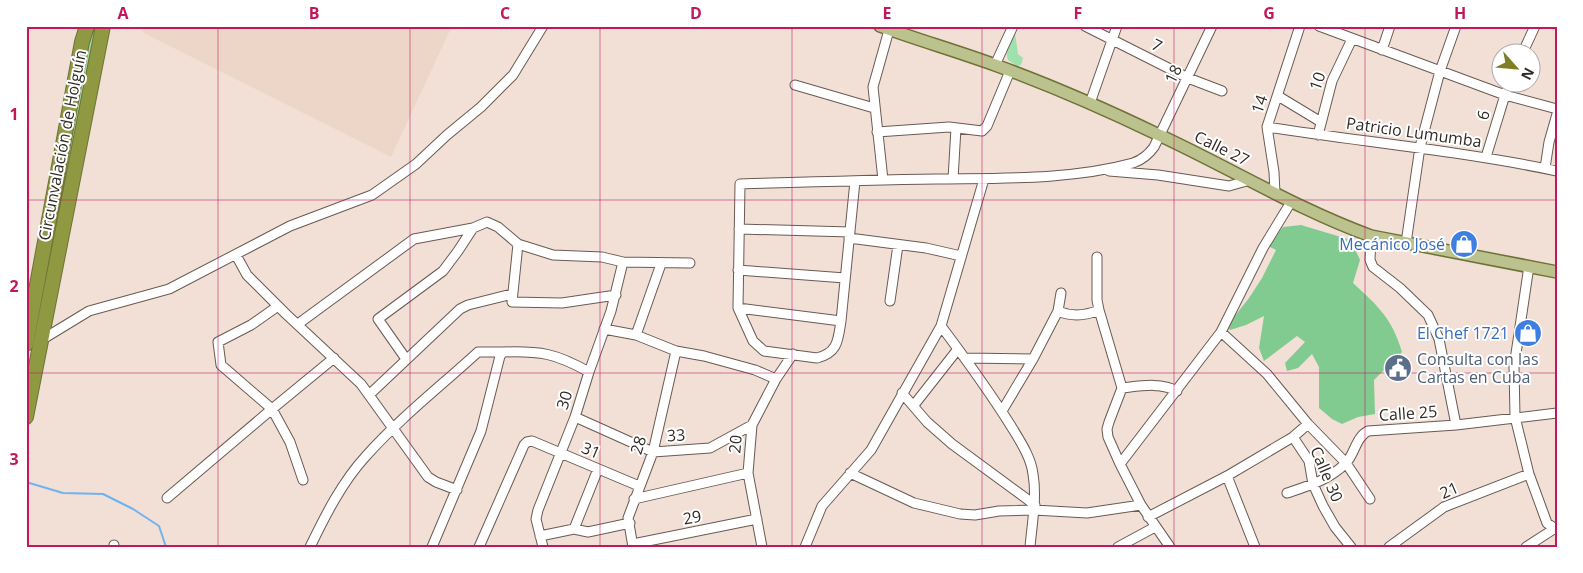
<svg xmlns="http://www.w3.org/2000/svg" width="1583" height="573" font-family="'Open Sans',sans-serif">
<style>
.built{fill:#edd5c7}
.green{fill:#9fe1ac}
.forest{fill:#81cb91}
.lines{fill:none;stroke-linecap:round;stroke-linejoin:round}
.stream{stroke:#6fb3ef;stroke-width:2}
.minor-casing{stroke:#695a52;stroke-width:11}
.major-casing{stroke:#6e7238;stroke-width:14}
.highway-casing{stroke:#6e7238;stroke-width:16}
.minor{stroke:#fff;stroke-width:9}
.major{stroke:#bcc28d;stroke-width:11}
.highway{stroke:#8f9941;stroke-width:14}
.grid{fill:none;stroke:#c2185b;stroke-width:1;stroke-opacity:0.55}
.labels{text-anchor:middle;stroke-width:4;stroke-linejoin:round;paint-order:stroke}
.street-label{font-size:16px;fill:#312b27;stroke:#fff}
.shop-label{font-size:16px;fill:#366cbe;stroke:#fff;text-anchor:end}
.service-label{font-size:16px;fill:#4e5e75;stroke:#fff;text-anchor:start}
.neatline{fill:none;stroke:#c2185b;stroke-width:2}
.grid-label{font-size:16px;text-anchor:middle;font-weight:bold;fill:#c2185b}
</style>
<rect width="100%" height="100%" fill="#f2e0d7"/>
<path class="built" d="M 145,26 L 452,26 L 391,157 L 142,32 Z"/>
<path class="green" d="M 93,26 L 96,26 L 75,131 L 59,229 L 55,228 L 67,154 Z
M 1013,32 L 1015,33 L 1018,54 L 1023,58 L 1021,65 L 1017,66 L 1008,60 L 1006,51 Z"/>
<path class="forest" d="M 1301,225 L 1351,240 L 1360,260 L 1353,283 C 1378,306 1392,318 1402,352 L 1374,380 L 1375,414 L 1358,417 L 1342,424 L 1332,419 L 1319,408 L 1319,367 L 1312,354 L 1298,368 L 1287,371 L 1285,363 L 1305,342 L 1297,336 L 1264,361 L 1259,348 L 1264,316 L 1246,325 L 1230,330 L 1226,327 L 1249,298 L 1262,278 L 1276,250 L 1268,246 L 1283,227 Z"/>
<g class="lines">
<path class="stream" d="M 26,482 L 63,493 L 103,494 L 133,509 L 159,526 L 166,547"/>
<g class="minor-casing">
<path id="minor" d="M 1085,26 L 1188,78 L 1222,91
M 1319,26 L 1505,95 L 1557,109
M 1382,50 L 1390,26
M 1523,52 L 1535,26
M 995,65 L 1013,26
M 795,85 L 874,108
M 1278,96 L 1321,122
M 1090,103 L 1117,26
M 1267,127 C 1364,142 1461,151 1557,171
M 877,132 L 949,127 L 982,131 L 987,126 L 1010,71
M 1318,135 L 1332,81 L 1352,39
M 1486,157 L 1505,95 L 1510,82
M 1545,168 L 1549,142 L 1557,114
M 1109,171 L 1158,175 L 1229,186 L 1250,180
M 953,179 L 956,128
M 883,180 L 873,87 L 889,30
M 855,181 L 841,321 C 838,340 838,353 817,358 L 764,351 L 753,341 L 738,308 L 740,184 C 805,182 871,180 937,179 C 1001,178 1071,180 1133,163 C 1142,160 1149,154 1154,147 L 1212,26
M 1275,194 L 1274,172 L 1267,127 L 1300,26
M 739,229 L 850,232
M 1371,236 L 1370,260 L 1373,267 L 1400,288 L 1428,315 L 1439,339 L 1456,425
M 849,238 L 926,248 L 961,256
M 1406,243 L 1420,147 L 1440,71 L 1456,26
M 518,244 L 512,302 L 562,303 L 616,295
M 236,255 L 247,275 L 286,314 L 361,384 L 428,477 L 436,482 L 457,490
M 1097,257 L 1097,300 L 1099,310 L 1122,388 L 1109,422 L 1107,429 L 1108,437 L 1120,464 L 1141,505 L 1170,547
M 1529,266 L 1514,367 L 1515,417 L 1529,474 L 1547,523 L 1557,530
M 738,270 L 845,278
M 890,301 L 898,245
M 278,306 L 251,325 L 218,342 L 221,365 L 272,409 L 290,442 L 303,480
M 738,308 L 841,321
M 1058,311 C 1072,317 1085,316 1099,310
M 298,324 L 414,239 L 473,228 L 487,222 L 498,227 L 518,244 L 553,255 L 602,257 L 623,262 L 690,263
M 941,326 C 965,358 989,391 1011,426 C 1020,441 1031,457 1033,474 C 1037,497 1032,524 1030,547
M 604,329 L 636,335 L 676,351 L 704,356 L 755,370 L 776,379
M 1221,332 L 1267,374 L 1308,424 L 1346,463 L 1370,499
M 636,335 L 661,264
M 43,339 L 89,311 L 169,289 L 290,226 L 372,195 L 416,164 L 447,135 L 481,107 L 513,75 L 543,26
M 965,358 L 1033,359
M 406,359 L 378,319 L 443,271 L 458,251 L 473,228
M 1122,388 C 1140,386 1161,382 1177,391
M 902,393 L 927,422 L 952,444 L 1035,505
M 369,395 L 460,309 L 468,305 L 512,294
M 914,405 L 958,349
M 1002,411 L 1033,359 L 1058,311 L 1061,293
M 575,417 L 653,452 L 710,448 L 752,425
M 1293,437 L 1309,461 L 1313,484 L 1323,506 L 1335,527 L 1351,547
M 1120,464 L 1221,332 L 1263,248 L 1291,202
M 850,473 L 914,503 L 960,514 L 975,515 L 999,511 L 1034,510 L 1087,513 L 1141,505
M 1227,476 L 1255,547
M 1287,493 C 1308,486 1329,480 1346,463 C 1355,453 1356,437 1368,431 L 1456,425 L 1557,413
M 167,498 L 272,409 L 334,358
M 634,499 L 748,473
M 1148,517 L 1227,476 L 1293,437 L 1308,424
M 574,529 L 598,469
M 540,536 L 574,529 L 588,532 L 630,523
M 633,544 L 757,519
M 114,547 L 114,545
M 310,547 C 325,516 342,482 366,456 C 400,418 441,386 478,352 L 503,352
M 432,547 L 481,431 L 500,356 L 503,352 C 541,351 555,353 589,372
M 479,547 L 524,445 L 527,442 L 532,441 L 639,486
M 543,547 L 536,519 L 538,510 L 575,417 L 589,372 L 611,311 L 623,262
M 633,547 L 628,518 L 653,452 L 676,351
M 762,547 L 748,473 L 752,425 L 776,379 L 793,354
M 805,547 L 822,506 L 871,450 L 941,326 L 984,179
M 1118,547 L 1155,527
M 1389,547 L 1444,507 L 1529,474
M 1526,547 L 1557,527"/>
</g>
<g class="major-casing">
<path id="major" d="M 880,26 C 918,40 957,51 995,65 C 1050,85 1105,109 1159,135 C 1230,168 1297,209 1371,236 L 1557,272"/>
</g>
<g class="highway-casing">
<path id="highway" d="M 26,344 L 82,42 L 87,26
M 26,417 L 103,26"/>
</g>
<use href="#minor" class="minor"/>
<use href="#major" class="major"/>
<use href="#highway" class="highway"/>
</g>
<path class="grid" d="M 218,26 L 218,547M 410,26 L 410,547M 600,26 L 600,547M 792,26 L 792,547M 982,26 L 982,547M 1174,26 L 1174,547M 1365,26 L 1365,547M 26,200 L 1557,200M 26,373 L 1557,373"/>
<defs>
<g id="shop-disc" transform="scale(1.4375)"><circle r="9.5" fill="#3f7fe0" stroke="#fff"/><path d="M-5-2.5h2.3a2.7 3.5 0 0 1 5.4 0H5L5.5 6h-11ZM-1.5-2.5h3a1.5 2.3 0 0 0-3 0Z" fill="#fff"/></g>
<g id="civic-disc" transform="scale(1.4375)"><circle r="9.5" fill="#5c6f8a" stroke="#fff"/><path d="M-.6-6.5H3V-4.5H.6V-3L4-1V1h2V6H-6V1h2V-1L-.6-3ZM-1.2 2.5V6h2.4V2.5Z" fill="#fff"/></g>
</defs>
<g fill-rule="evenodd">
<use href="#shop-disc" x="1464" y="244"/>
<use href="#shop-disc" x="1528" y="333"/>
<use href="#civic-disc" x="1398" y="368"/>
</g>
<g class="labels">
<g class="street-label">
<text transform="translate(1157 45) rotate(27)" y="6">7</text>
<text transform="translate(1173 74) rotate(-64)" y="6">18</text>
<text transform="translate(1317 81) rotate(-71)" y="6">10</text>
<text transform="translate(1259 104) rotate(-71)" y="6">14</text>
<text transform="translate(1483 115) rotate(-74)" y="6">6</text>
<text transform="translate(1414 132) rotate(8)" y="6">Patricio Lumumba</text>
<text transform="translate(62 145) rotate(-79)" y="6">Circunvalación de Holguín</text>
<text transform="translate(1222 148) rotate(26)" y="6">Calle 27</text>
<text transform="translate(564 400) rotate(-72)" y="6">30</text>
<text transform="translate(1408 413) rotate(-4)" y="6">Calle 25</text>
<text transform="translate(676 435) rotate(-4)" y="6">33</text>
<text transform="translate(735 444) rotate(-85)" y="6">20</text>
<text transform="translate(638 445) rotate(-73)" y="6">28</text>
<text transform="translate(591 450) rotate(23)" y="6">31</text>
<text transform="translate(1327 474) rotate(67)" y="6">Calle 30</text>
<text transform="translate(1449 490) rotate(-24)" y="6">21</text>
<text transform="translate(692 517) rotate(-11)" y="6">29</text>
</g>
<g class="shop-label">
<text x="1445" y="250">Mecánico José</text>
<text x="1509" y="339">El Chef 1721</text>
</g>
<g class="service-label">
<text x="1417" y="365">Consulta con las<tspan x="1417" dy="18">Cartas en Cuba</tspan></text>
</g>
</g>
<rect width="1583" height="573" fill="none" stroke="#ffffff" stroke-width="55"/>
<g transform="translate(1516 68) rotate(117)"><circle r="24" fill="#ffffff" stroke="#adaaa9"/>
<path d="M0-4L9 19L0 12L-9 19Z" fill="#7f7d25"/>
<text y="-8" font-size="14" font-weight="bold" text-anchor="middle" fill="#312b27">N</text>
</g>
<rect x="28" y="28" width="1528" height="518" class="neatline"/>
<g class="grid-label">
<text x="123" y="19">A</text>
<text x="314" y="19">B</text>
<text x="505" y="19">C</text>
<text x="696" y="19">D</text>
<text x="887" y="19">E</text>
<text x="1078" y="19">F</text>
<text x="1269" y="19">G</text>
<text x="1460" y="19">H</text>
<text x="14" y="120">1</text>
<text x="14" y="292">2</text>
<text x="14" y="465">3</text>
</g>
</svg>
